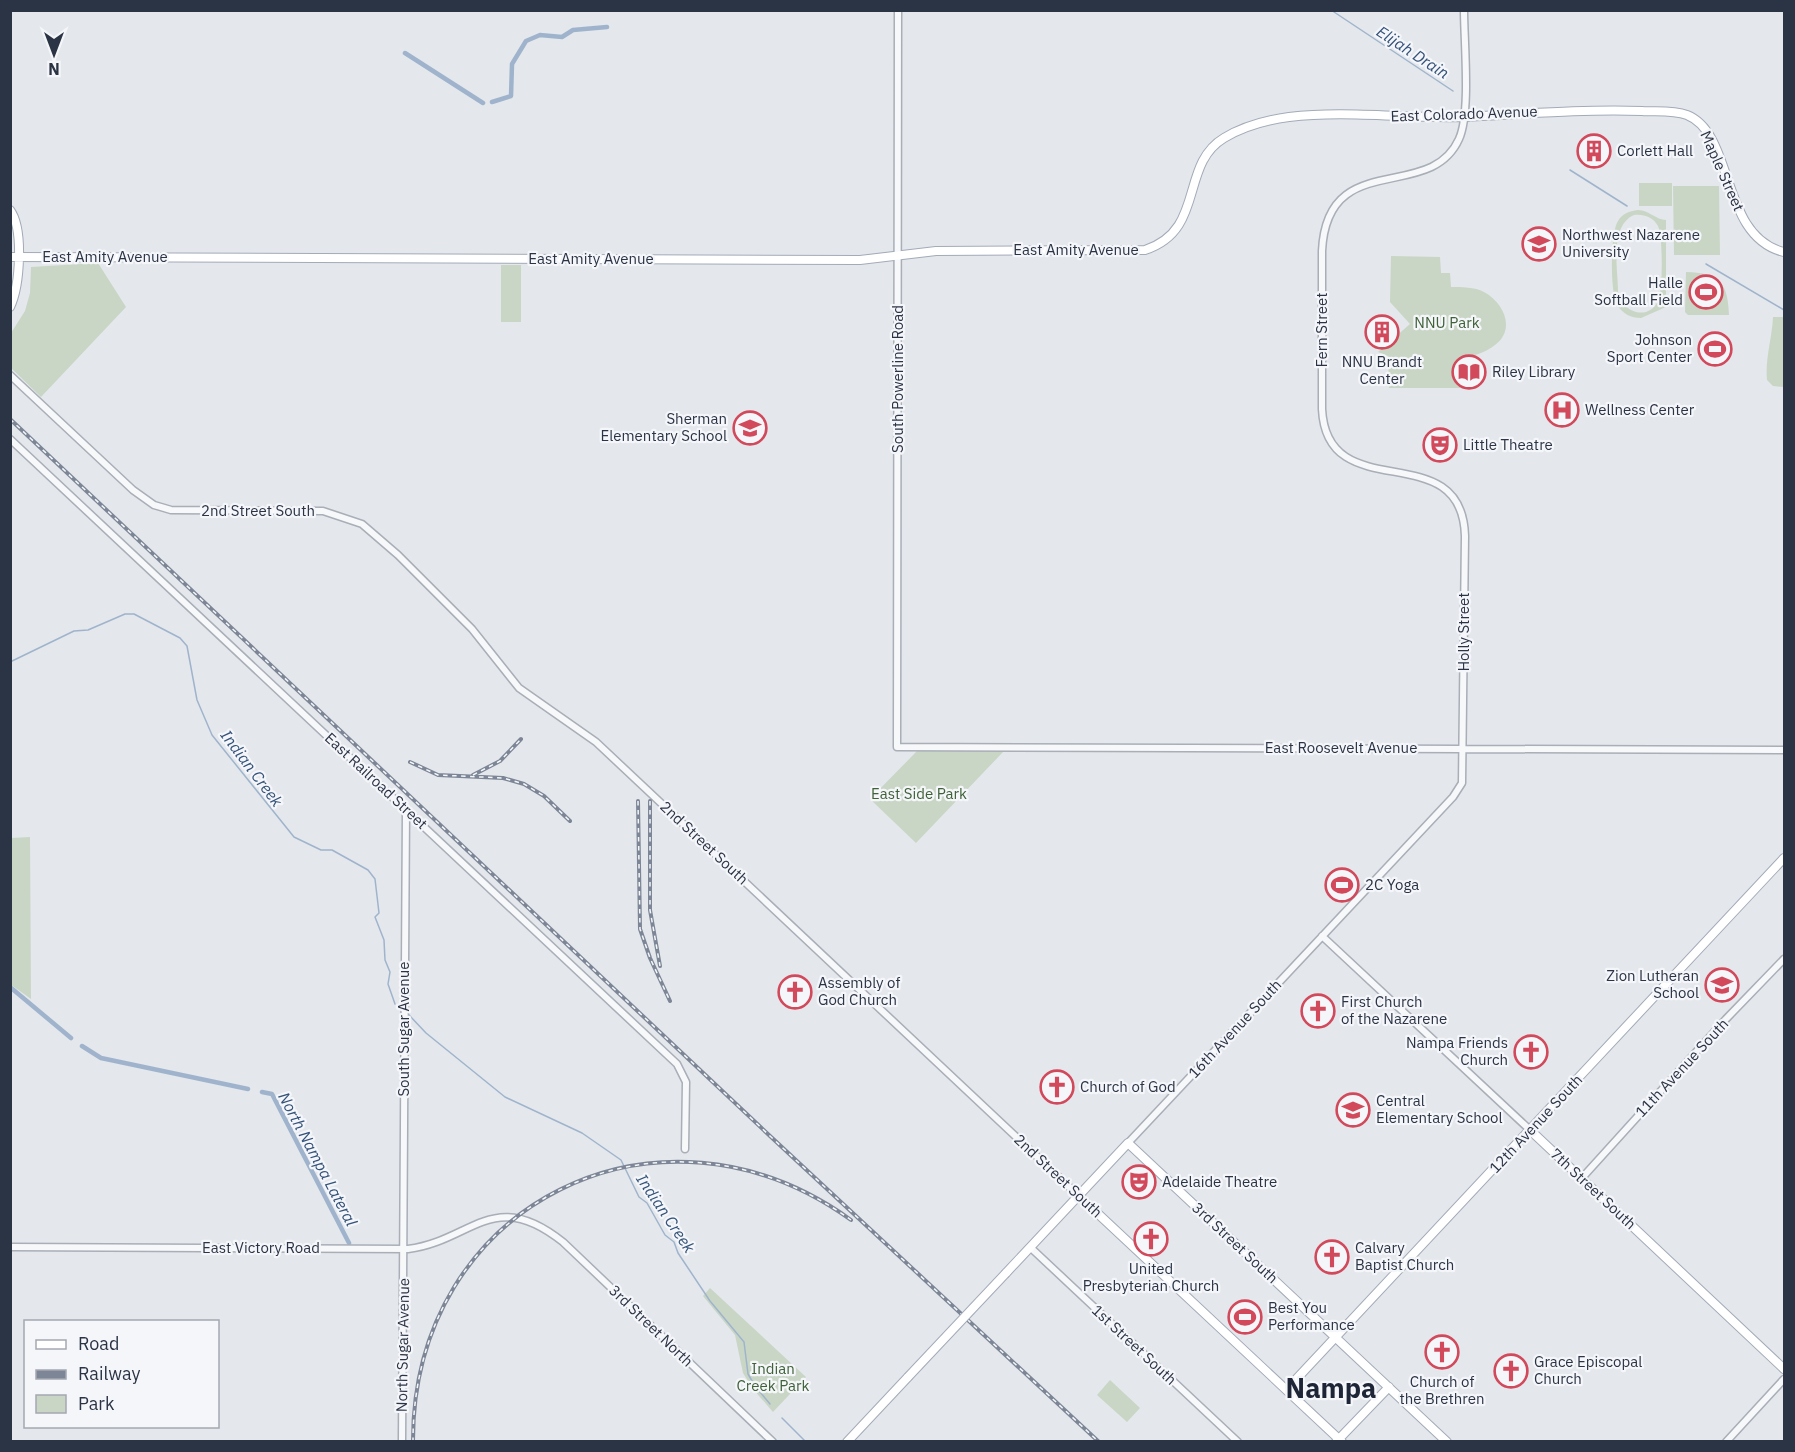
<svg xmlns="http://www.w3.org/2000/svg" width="1795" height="1452" font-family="'IBM Plex Sans',sans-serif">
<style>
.green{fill:#c9d6c5;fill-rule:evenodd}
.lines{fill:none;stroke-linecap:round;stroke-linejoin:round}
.stream{stroke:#9fb4cc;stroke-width:1.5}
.canal{stroke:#9fb4cc;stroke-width:4.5}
.minor-casing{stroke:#a9aeb7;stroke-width:9}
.major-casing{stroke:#a3abb8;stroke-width:10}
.minor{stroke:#f7f8fa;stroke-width:6}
.major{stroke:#fff;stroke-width:8}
.rail-casing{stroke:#7d8696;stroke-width:4}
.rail{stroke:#f4f6f9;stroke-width:1.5;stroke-dasharray:4.5;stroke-linecap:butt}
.major-bridge-casing{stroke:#a3abb8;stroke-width:10;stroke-linecap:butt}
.major-bridge{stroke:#fff;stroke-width:8}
.labels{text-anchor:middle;stroke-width:4.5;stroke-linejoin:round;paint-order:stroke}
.street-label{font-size:15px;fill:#2b3445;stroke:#f4f6f9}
.poi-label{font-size:15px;fill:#2b3445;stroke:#f4f6f9;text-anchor:start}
.park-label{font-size:15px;fill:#3f6138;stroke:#f4f6f9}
.water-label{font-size:16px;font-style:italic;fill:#34527a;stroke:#f4f6f9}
.town-label{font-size:27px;font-weight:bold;fill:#1d2536;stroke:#f4f6f9}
</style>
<rect width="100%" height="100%" fill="#e4e7ec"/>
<path class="green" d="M 1639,183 L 1672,183 L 1672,206 L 1639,206 Z
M 1673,186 L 1719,186 L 1720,255 L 1674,255 Z
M 1638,210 C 1649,210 1656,220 1666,220 L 1666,307 L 1641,318 C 1631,318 1623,314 1617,305 C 1610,293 1610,233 1618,221 C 1622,214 1629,211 1638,210 ZM 1634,215 C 1644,214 1653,217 1658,226 C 1663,236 1663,291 1658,301 C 1648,322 1621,312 1618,291 C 1618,269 1609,226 1634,215 Z
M 1391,256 L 1440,257 L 1441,273 L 1450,273 L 1451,287 C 1461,287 1475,287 1484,292 C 1504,303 1516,329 1495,345 C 1485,353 1472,356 1460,359 L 1460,388 L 1389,388 L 1388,356 L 1378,352 L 1410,324 L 1390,302 Z
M 98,263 L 126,307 L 41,397 L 11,368 L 11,333 L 25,311 L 30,293 L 31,267 Z
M 501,265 L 521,265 L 521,322 L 501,322 Z
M 1686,272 C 1719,273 1728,282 1729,315 L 1688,315 L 1685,312 Z
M 1773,317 L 1784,317 L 1784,387 L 1773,386 L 1767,380 C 1765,358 1772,339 1773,317 Z
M 917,751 L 1004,751 L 916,843 L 870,799 Z
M 30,837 L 31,999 L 10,984 L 11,838 Z
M 710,1288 L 806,1377 L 773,1412 L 753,1389 L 743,1373 L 735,1335 L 703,1296 Z
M 1110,1380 L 1140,1408 L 1127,1422 L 1097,1395 Z"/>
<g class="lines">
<path class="stream" d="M 1331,10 L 1453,91
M 1570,170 L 1627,206
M 1706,264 L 1784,310
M 10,662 L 74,631 L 88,630 L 125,614 L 134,614 L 180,638 L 187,646 L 197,700 L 212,735 L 294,837 L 321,850 L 332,850 L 368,870 L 375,879 L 379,913 L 375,917 L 384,940 L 385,960 L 390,972 L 388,984 L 395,1004
M 409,1015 L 426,1033 L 505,1097 L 582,1133 L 621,1160 L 639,1197 L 647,1203 L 665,1235 L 674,1242 L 678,1253 L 710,1301 L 744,1342 L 748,1374 L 755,1386 L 770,1404
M 782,1418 L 806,1442"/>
<path class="canal" d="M 405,53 L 483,103
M 492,102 L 511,96 L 512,64 L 526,41 L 540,35 L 562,37 L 573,30 L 607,27
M 10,987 L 71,1038
M 82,1046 L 101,1058 L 248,1089
M 262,1092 L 272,1094 L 349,1243"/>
<g class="minor-casing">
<path id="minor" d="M 898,10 L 897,747 L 1784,750
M 10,375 L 133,490 L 154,505 L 171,510 L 323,511 L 362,524 L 398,555 L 472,629 L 519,688 L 596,742 L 1079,1196
M 10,439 L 677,1064 L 686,1082 L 685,1149
M 1322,936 L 1530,1130
M 1128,1143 L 1453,797 L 1462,783 L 1465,536 C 1462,433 1327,510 1322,409 L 1322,251 C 1327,147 1430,204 1459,139 C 1471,113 1464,42 1464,10
M 1581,1179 L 1726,1019 L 1784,959
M 10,1247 L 408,1249 C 472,1241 493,1186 563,1242 L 773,1442
M 1031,1248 L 1238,1442
M 402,1442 L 406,809
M 1726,1442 L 1784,1379"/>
</g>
<g class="major-casing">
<path id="major" d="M 10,210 C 24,229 20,286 10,307
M 10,257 L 860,260 L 936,251 L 1145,250 C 1206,230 1179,165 1224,138 C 1244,126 1267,120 1289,117 C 1347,110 1407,119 1465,117 C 1524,114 1583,109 1642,111 C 1656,112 1673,110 1687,115 C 1735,134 1720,237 1784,252
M 1530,1130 L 1784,1369
M 1079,1196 L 1342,1442
M 1006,1273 L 1128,1143 L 1447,1442
M 1287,1389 L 1784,858
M 847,1442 L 908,1377
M 1336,1442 L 1389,1387"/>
</g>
<use href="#minor" class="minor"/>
<use href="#major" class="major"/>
<g class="rail-casing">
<path id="rail" d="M 10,419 L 770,1136 L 1099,1442
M 410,762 L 438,775 L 503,778 L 524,784 L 544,796 L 570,821
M 473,775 L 500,761 L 521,739
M 638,801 L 640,929 L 650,958 L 670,1001
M 650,801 L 650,910 L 660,966
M 413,1442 C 412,1203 660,1082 851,1220"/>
</g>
<use href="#rail" class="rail"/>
<g class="major-bridge-casing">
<path id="major-bridge" d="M 908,1377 L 1006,1273"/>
</g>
<use href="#major-bridge" class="major-bridge"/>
</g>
<defs>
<g id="building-ring" transform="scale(1.725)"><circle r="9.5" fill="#f4f6f9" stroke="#d1495b" stroke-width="1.5"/><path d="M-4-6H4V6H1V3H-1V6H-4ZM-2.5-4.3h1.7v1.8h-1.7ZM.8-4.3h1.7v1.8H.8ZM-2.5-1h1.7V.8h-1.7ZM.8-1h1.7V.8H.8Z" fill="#d1495b"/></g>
<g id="university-ring" transform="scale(1.725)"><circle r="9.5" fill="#f4f6f9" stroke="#d1495b" stroke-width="1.5"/><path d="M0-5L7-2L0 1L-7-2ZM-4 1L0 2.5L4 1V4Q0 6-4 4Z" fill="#d1495b"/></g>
<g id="stadium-ring" transform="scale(1.725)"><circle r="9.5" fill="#f4f6f9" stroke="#d1495b" stroke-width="1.5"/><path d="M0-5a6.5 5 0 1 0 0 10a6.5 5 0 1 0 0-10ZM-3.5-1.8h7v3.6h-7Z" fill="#d1495b"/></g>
<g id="library-ring" transform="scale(1.725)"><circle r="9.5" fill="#f4f6f9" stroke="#d1495b" stroke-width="1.5"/><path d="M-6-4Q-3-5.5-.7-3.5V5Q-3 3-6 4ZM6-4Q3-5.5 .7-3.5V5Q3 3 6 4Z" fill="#d1495b"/></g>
<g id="hospital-ring" transform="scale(1.725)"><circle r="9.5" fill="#f4f6f9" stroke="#d1495b" stroke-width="1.5"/><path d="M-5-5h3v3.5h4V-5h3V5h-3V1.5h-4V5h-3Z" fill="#d1495b"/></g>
<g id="school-ring" transform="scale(1.725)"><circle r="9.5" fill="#f4f6f9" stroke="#d1495b" stroke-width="1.5"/><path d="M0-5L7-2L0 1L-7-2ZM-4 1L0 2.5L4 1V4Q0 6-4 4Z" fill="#d1495b"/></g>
<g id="theatre-ring" transform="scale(1.725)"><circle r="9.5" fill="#f4f6f9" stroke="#d1495b" stroke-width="1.5"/><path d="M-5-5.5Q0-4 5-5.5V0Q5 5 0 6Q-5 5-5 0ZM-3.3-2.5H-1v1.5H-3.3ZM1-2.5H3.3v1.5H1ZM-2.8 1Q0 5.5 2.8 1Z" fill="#d1495b"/></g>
<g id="church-ring" transform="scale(1.725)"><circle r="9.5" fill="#f4f6f9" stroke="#d1495b" stroke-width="1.5"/><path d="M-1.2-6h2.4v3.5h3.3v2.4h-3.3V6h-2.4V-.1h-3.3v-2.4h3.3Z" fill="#d1495b"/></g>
</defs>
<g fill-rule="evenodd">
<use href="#building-ring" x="1594" y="151"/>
<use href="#university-ring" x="1539" y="244"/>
<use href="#stadium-ring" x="1706" y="292"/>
<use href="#building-ring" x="1382" y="332"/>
<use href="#stadium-ring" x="1715" y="349"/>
<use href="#library-ring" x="1469" y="372"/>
<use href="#hospital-ring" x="1562" y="410"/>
<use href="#school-ring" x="750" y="428"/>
<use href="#theatre-ring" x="1440" y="445"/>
<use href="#stadium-ring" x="1342" y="885"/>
<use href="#school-ring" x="1722" y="985"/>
<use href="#church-ring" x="795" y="992"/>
<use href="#church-ring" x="1318" y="1011"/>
<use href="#church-ring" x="1531" y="1052"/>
<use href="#church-ring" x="1057" y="1087"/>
<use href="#school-ring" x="1353" y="1110"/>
<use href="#theatre-ring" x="1139" y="1182"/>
<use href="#church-ring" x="1151" y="1239"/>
<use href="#church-ring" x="1332" y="1257"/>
<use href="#stadium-ring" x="1245" y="1317"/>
<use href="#church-ring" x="1442" y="1352"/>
<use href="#church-ring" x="1511" y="1371"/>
</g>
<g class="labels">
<g class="street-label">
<text transform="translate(1464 114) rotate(-2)" y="5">East Colorado Avenue</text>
<text transform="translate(1722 171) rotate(66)" y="5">Maple Street</text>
<text x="1076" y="255">East Amity Avenue</text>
<text x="105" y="262">East Amity Avenue</text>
<text x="591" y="264">East Amity Avenue</text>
<text transform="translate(1322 330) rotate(-90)" y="5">Fern Street</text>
<text transform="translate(898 379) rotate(-90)" y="5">South Powerline Road</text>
<text x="258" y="516">2nd Street South</text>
<text transform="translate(1464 632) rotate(-90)" y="5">Holly Street</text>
<text x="1341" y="753">East Roosevelt Avenue</text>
<text transform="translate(376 781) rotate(43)" y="5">East Railroad Street</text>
<text transform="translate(704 843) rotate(43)" y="5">2nd Street South</text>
<text transform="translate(404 1029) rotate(-90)" y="5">South Sugar Avenue</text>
<text transform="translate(1235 1029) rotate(-47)" y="5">16th Avenue South</text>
<text transform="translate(1682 1068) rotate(-47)" y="5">11th Avenue South</text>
<text transform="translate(1536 1124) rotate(-47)" y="5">12th Avenue South</text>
<text transform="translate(1058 1176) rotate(43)" y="5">2nd Street South</text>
<text transform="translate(1593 1189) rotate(43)" y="5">7th Street South</text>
<text transform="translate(1235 1243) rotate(43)" y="5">3rd Street South</text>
<text x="261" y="1253">East Victory Road</text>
<text transform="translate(651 1326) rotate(44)" y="5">3rd Street North</text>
<text transform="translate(403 1345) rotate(-89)" y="5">North Sugar Avenue</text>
<text transform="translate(1134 1345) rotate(43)" y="5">1st Street South</text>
</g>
<g class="poi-label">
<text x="1617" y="156">Corlett Hall</text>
<text x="1562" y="240">Northwest Nazarene<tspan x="1562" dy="17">University</tspan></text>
<text x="1683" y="288" text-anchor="end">Halle<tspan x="1683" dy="17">Softball Field</tspan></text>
<text x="1692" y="345" text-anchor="end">Johnson<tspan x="1692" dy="17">Sport Center</tspan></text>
<text x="1382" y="367" text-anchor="middle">NNU Brandt<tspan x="1382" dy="17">Center</tspan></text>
<text x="1492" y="377">Riley Library</text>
<text x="1585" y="415">Wellness Center</text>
<text x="727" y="424" text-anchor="end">Sherman<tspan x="727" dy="17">Elementary School</tspan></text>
<text x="1463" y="450">Little Theatre</text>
<text x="1365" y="890">2C Yoga</text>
<text x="1699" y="981" text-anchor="end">Zion Lutheran<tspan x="1699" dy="17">School</tspan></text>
<text x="818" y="988">Assembly of<tspan x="818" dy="17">God Church</tspan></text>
<text x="1341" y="1007">First Church<tspan x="1341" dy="17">of the Nazarene</tspan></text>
<text x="1508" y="1048" text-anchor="end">Nampa Friends<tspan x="1508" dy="17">Church</tspan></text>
<text x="1080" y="1092">Church of God</text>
<text x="1376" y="1106">Central<tspan x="1376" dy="17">Elementary School</tspan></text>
<text x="1162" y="1187">Adelaide Theatre</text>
<text x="1355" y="1253">Calvary<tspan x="1355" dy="17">Baptist Church</tspan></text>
<text x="1151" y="1274" text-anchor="middle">United<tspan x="1151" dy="17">Presbyterian Church</tspan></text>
<text x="1268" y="1313">Best You<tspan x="1268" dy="17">Performance</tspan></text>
<text x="1534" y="1367">Grace Episcopal<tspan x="1534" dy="17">Church</tspan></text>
<text x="1442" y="1387" text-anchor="middle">Church of<tspan x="1442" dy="17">the Brethren</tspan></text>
</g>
<g class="park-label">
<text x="1447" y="328">NNU Park</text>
<text x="919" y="799">East Side Park</text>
<text x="773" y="1374">Indian<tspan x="773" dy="17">Creek Park</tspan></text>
</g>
<g class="water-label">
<text transform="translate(1413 52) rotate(33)" y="6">Elijah Drain</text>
<text transform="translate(252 768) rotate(53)" y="6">Indian Creek</text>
<text transform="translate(318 1159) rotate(62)" y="6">North Nampa Lateral</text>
<text transform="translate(666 1213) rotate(56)" y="6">Indian Creek</text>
</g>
<g class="town-label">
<text x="1331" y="1398">Nampa</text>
</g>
</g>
<rect width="1795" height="1452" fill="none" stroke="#2b3445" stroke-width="24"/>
<rect x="24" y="1320" width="195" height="108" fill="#f4f6f9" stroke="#a4a8b1" stroke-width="1.5"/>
<rect x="36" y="1340" width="30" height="9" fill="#ffffff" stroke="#a4a8b1" stroke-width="1.5"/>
<text x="78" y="1350" font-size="18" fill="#2b3445">Road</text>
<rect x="36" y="1370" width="30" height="9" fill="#7d8696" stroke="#a4a8b1" stroke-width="1.5"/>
<text x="78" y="1380" font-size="18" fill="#2b3445">Railway</text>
<rect x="36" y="1395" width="30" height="18" fill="#c9d6c5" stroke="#a4a8b1" stroke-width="1.5"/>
<text x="78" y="1410" font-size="18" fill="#2b3445">Park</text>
<g transform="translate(54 54) rotate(180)" stroke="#f4f6f9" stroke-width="4.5" paint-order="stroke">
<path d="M0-4.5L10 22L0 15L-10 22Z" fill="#2b3445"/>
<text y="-9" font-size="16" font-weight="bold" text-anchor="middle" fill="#2b3445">N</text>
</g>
</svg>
